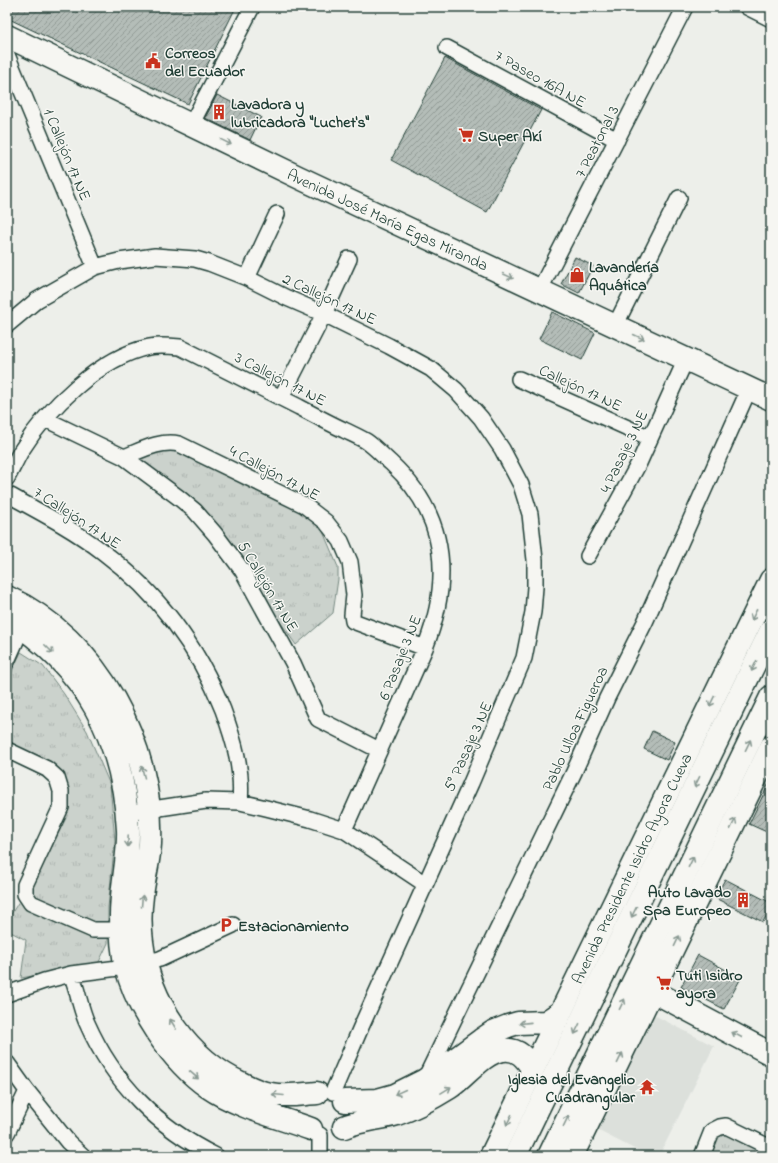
<svg xmlns="http://www.w3.org/2000/svg" width="778" height="1163" font-family="'Indie Flower',sans-serif">
<style>
.built{fill:#dce0db}
.grass{fill:url(#grass-tufts);stroke:#758880}
.building{fill:url(#building-hatch);stroke:#1f3d34}
.lines{fill:none;stroke-linecap:round;stroke-linejoin:round}
.street-casing{stroke:#1f3d34;stroke-width:18}
.secondary-casing{stroke:#1f3d34;stroke-width:25}
.primary-casing{stroke:#1f3d34;stroke-width:25}
.street{stroke:#f6f6f2;stroke-width:15}
.secondary{stroke:#f6f6f2;stroke-width:22}
.primary{stroke:#f6f6f2;stroke-width:22}
.oneway{stroke:#8a9a93}
.labels{text-anchor:middle;stroke-width:3;stroke-linejoin:round;paint-order:stroke}
.poi-label{font-size:16px;font-weight:bold;fill:#1f3d34;stroke:#f6f6f2;text-anchor:start}
.street-label{font-size:16px;fill:#1f3d34;stroke:#f6f6f2}
</style>
<defs>
<pattern id="grass-tufts" width="24" height="20" patternUnits="userSpaceOnUse"><rect width="24" height="20" fill="#cbd2cc"/><path d="M3 7l-1-3M5 7V3M7 7l1-3M15 17l-1-3M17 17v-4M19 17l1-3" fill="none" stroke="#aeb5b0"/></pattern>
<pattern id="building-hatch" width="6" height="6" patternUnits="userSpaceOnUse"><rect width="6" height="6" fill="#b4bdb8"/><path d="M-1 1l2-2M0 6l6-6M5 7l2-2" fill="none" stroke="#929b96"/></pattern>
</defs>
<rect width="100%" height="100%" fill="#edefea"/>
<filter id="ink" filterUnits="userSpaceOnUse"><feTurbulence type="fractalNoise" baseFrequency=".025" numOctaves="2"/><feDisplacementMap in="SourceGraphic" scale="8" xChannelSelector="R" yChannelSelector="G"/><feConvolveMatrix kernelMatrix="1 2 1 2 8 2 1 2 1" color-interpolation-filters="sRGB"/></filter>
<g filter="url(#ink)">
<path class="built" d="M 654,1015 L 714,1046 L 659,1156 L 648,1156 L 597,1130 Z"/>
<path class="grass" d="M 157,448 L 181,453 L 310,515 L 321,527 L 338,567 L 338,579 L 333,613 L 296,645 L 238,560 L 132,461 Z
M 21,652 L 43,666 L 64,694 L 87,731 L 110,785 L 115,841 L 108,907 L 108,943 L 98,964 L 21,978 L 26,940 L 7,930 L 7,921 L 50,850 L 66,818 L 57,788 L 47,779 L 7,758 L 7,682 Z
M 728,1134 L 757,1149 L 754,1156 L 707,1156 L 715,1137 Z"/>
<path class="building" d="M 7,7 L 236,7 L 188,104 L 7,18 Z
M 445,58 L 541,110 L 487,212 L 391,160 Z
M 217,95 L 261,117 L 250,140 L 205,118 Z
M 575,257 L 593,266 L 579,293 L 561,284 Z
M 552,312 L 595,333 L 582,360 L 539,339 Z
M 652,731 L 675,742 L 667,760 L 644,749 Z
M 771,779 L 771,834 L 749,824 Z
M 725,879 L 771,903 L 771,907 L 763,922 L 715,898 Z
M 698,955 L 741,978 L 724,1009 L 681,987 Z"/>
<g class="lines">
<g class="street-casing">
<path id="street" d="M 747,7 L 771,19
M 447,48 L 617,140
M 7,55 L 95,267
M 191,125 L 252,7
M 247,278 L 277,214
M 539,291 L 685,7
M 7,325 L 37,300 L 95,267 L 119,261 L 155,256 L 195,259 L 209,263 L 247,278 L 287,298 L 324,314 L 389,346 L 431,369 L 456,390 L 481,418 L 502,449 L 521,485 L 530,514 L 535,560 L 535,587 L 533,612 L 524,658 L 471,783 L 361,1027 L 333,1092
M 615,326 L 679,198
M 519,379 L 650,438
M 281,398 L 324,314 L 349,259
M 45,419 L 124,457 L 178,497 L 195,511 L 215,534 L 242,570 L 293,663 L 318,719 L 379,750
M 124,457 C 142,450 160,440 179,444 L 304,505 L 326,522 L 341,541 L 350,562 L 354,595 L 352,615 L 353,621 L 425,648
M 7,478 C 12,469 16,460 21,451 C 47,409 100,357 149,347 C 159,345 170,346 180,347 C 220,367 259,387 299,407 C 314,415 329,423 344,430 C 352,434 359,437 366,441 C 375,447 383,456 391,463 C 448,516 452,579 425,648 L 344,830
M 7,494 C 40,512 73,529 103,552 C 157,592 199,648 223,710 C 234,740 243,770 240,802
M 588,556 L 639,463 L 686,359
M 7,661 L 22,627
M 7,750 L 47,769 L 57,778 L 61,791 L 61,807 L 25,885 L 25,894 L 31,903 L 93,930 L 122,930
M 126,813 L 206,801 L 240,802 L 266,808 L 310,819 L 344,830 L 425,884
M 71,974 C 78,990 80,1008 87,1023 C 113,1082 158,1128 216,1156
M 7,994 L 44,981 L 71,974 L 126,967 L 160,959 L 233,925
M 7,1063 L 27,1091 L 68,1142 L 83,1156
M 425,1079 L 574,772 L 607,698 L 645,622 L 749,389
M 7,1133 L 27,1091
M 320,1156 L 320,1135
M 702,1156 L 712,1131 L 720,1127 L 726,1126 L 771,1148"/>
</g>
<g class="secondary-casing">
<path id="secondary" d="M 7,36 L 298,177 L 771,399
M 7,597 C 98,639 154,745 150,844 C 149,861 144,878 142,896 C 140,911 140,927 142,942 C 149,1002 188,1059 243,1084 C 251,1088 261,1093 271,1094 C 286,1097 302,1094 317,1093
M 7,617 C 86,668 123,737 128,830 C 129,858 121,886 121,915 C 121,932 122,950 126,967 C 138,1011 171,1061 208,1087 C 237,1107 278,1117 311,1129
M 647,976 L 653,989 L 662,996 L 771,1054
M 345,1101 L 377,1100 L 395,1095 L 425,1080 L 443,1068 L 481,1040 L 493,1032 L 508,1026 L 518,1023 L 546,1022 L 561,1012
M 344,1127 C 361,1120 380,1119 397,1114 C 415,1108 433,1098 449,1088 C 466,1077 483,1052 503,1050 C 518,1048 526,1058 533,1070
M 491,1156 L 771,580
M 572,1156 L 771,747"/>
</g>
<g class="primary-casing">
<path id="primary" d="M 515,1156 L 771,630
M 549,1156 L 771,697"/>
</g>
<use href="#street" class="street"/>
<use href="#secondary" class="secondary"/>
<use href="#primary" class="primary"/>
</g>
<defs><path id="oneway-shaft" d="M-6 0H5M1.5-3L5.5 0L1.5 3" fill="none" stroke-width="1.6" stroke-linecap="round" stroke-linejoin="round"/></defs>
<g class="oneway">
<use href="#oneway-shaft" transform="translate(226 142) rotate(26)"/>
<use href="#oneway-shaft" transform="translate(508 276) rotate(25)"/>
<use href="#oneway-shaft" transform="translate(639 337) rotate(25)"/>
<use href="#oneway-shaft" transform="translate(754 615) rotate(116)"/>
<use href="#oneway-shaft" transform="translate(49 649) rotate(45)"/>
<use href="#oneway-shaft" transform="translate(754 666) rotate(116)"/>
<use href="#oneway-shaft" transform="translate(712 701) rotate(116)"/>
<use href="#oneway-shaft" transform="translate(748 745) rotate(-64)"/>
<use href="#oneway-shaft" transform="translate(143 772) rotate(-104)"/>
<use href="#oneway-shaft" transform="translate(697 782) rotate(116)"/>
<use href="#oneway-shaft" transform="translate(733 824) rotate(-64)"/>
<use href="#oneway-shaft" transform="translate(128 841) rotate(92)"/>
<use href="#oneway-shaft" transform="translate(691 862) rotate(-64)"/>
<use href="#oneway-shaft" transform="translate(142 901) rotate(-85)"/>
<use href="#oneway-shaft" transform="translate(634 912) rotate(116)"/>
<use href="#oneway-shaft" transform="translate(677 941) rotate(-64)"/>
<use href="#oneway-shaft" transform="translate(622 1004) rotate(-64)"/>
<use href="#oneway-shaft" transform="translate(525 1023) rotate(174)"/>
<use href="#oneway-shaft" transform="translate(173 1024) rotate(-122)"/>
<use href="#oneway-shaft" transform="translate(577 1029) rotate(116)"/>
<use href="#oneway-shaft" transform="translate(737 1035) rotate(-152)"/>
<use href="#oneway-shaft" transform="translate(620 1058) rotate(-64)"/>
<use href="#oneway-shaft" transform="translate(194 1075) rotate(41)"/>
<use href="#oneway-shaft" transform="translate(446 1090) rotate(-31)"/>
<use href="#oneway-shaft" transform="translate(400 1092) rotate(155)"/>
<use href="#oneway-shaft" transform="translate(278 1095) rotate(-175)"/>
<use href="#oneway-shaft" transform="translate(509 1120) rotate(116)"/>
<use href="#oneway-shaft" transform="translate(566 1121) rotate(-64)"/>
</g>
</g>
<defs>
<g id="civic-bare" transform="scale(1.2)"><path d="M-.6-6.5H3V-4.5H.6V-3L4-1V1h2V6H-6V1h2V-1L-.6-3ZM-1.2 2.5V6h2.4V2.5Z" fill="#c8321e" stroke="#f6f6f2" stroke-width="2.5" paint-order="stroke"/></g>
<g id="building-bare" transform="scale(1.2)"><path d="M-4-6H4V6H1V3H-1V6H-4ZM-2.5-4.3h1.7v1.8h-1.7ZM.8-4.3h1.7v1.8H.8ZM-2.5-1h1.7V.8h-1.7ZM.8-1h1.7V.8H.8Z" fill="#c8321e" stroke="#f6f6f2" stroke-width="2.5" paint-order="stroke"/></g>
<g id="supermarket-bare" transform="scale(1.2)"><path d="M-6-5.5h2.5l.6 2H6L4.5 2H-2.5L-4.4-4H-6ZM-1.5 3.2a1.3 1.3 0 1 0 .1 0ZM3 3.2a1.3 1.3 0 1 0 .1 0Z" fill="#c8321e" stroke="#f6f6f2" stroke-width="2.5" paint-order="stroke"/></g>
<g id="shop-bare" transform="scale(1.2)"><path d="M-5-2.5h2.3a2.7 3.5 0 0 1 5.4 0H5L5.5 6h-11ZM-1.5-2.5h3a1.5 2.3 0 0 0-3 0Z" fill="#c8321e" stroke="#f6f6f2" stroke-width="2.5" paint-order="stroke"/></g>
<g id="parking-bare" transform="scale(1.2)"><path d="M-3.5-5.5H1a3.5 3.5 0 0 1 0 7H-1V5.5H-3.5ZM-1-3.4V-.6H.8a1.4 1.4 0 0 0 0-2.8Z" fill="#c8321e" stroke="#f6f6f2" stroke-width="2.5" paint-order="stroke"/></g>
<g id="temple-bare" transform="scale(1.2)"><path d="M0-6L5-2H3V0L6.5 2.5H4V6H1.5V3h-3V6H-4V2.5H-6.5L-3 0V-2H-5Z" fill="#c8321e" stroke="#f6f6f2" stroke-width="2.5" paint-order="stroke"/></g>
</defs>
<g fill-rule="evenodd">
<use href="#civic-bare" x="153" y="61"/>
<use href="#building-bare" x="219" y="112"/>
<use href="#supermarket-bare" x="466" y="135"/>
<use href="#shop-bare" x="577" y="275"/>
<use href="#building-bare" x="743" y="900"/>
<use href="#parking-bare" x="226" y="925"/>
<use href="#supermarket-bare" x="664" y="983"/>
<use href="#temple-bare" x="647" y="1087"/>
</g>
<g class="labels">
<g class="poi-label">
<text x="165" y="58">Correos<tspan x="165" dy="18">del Ecuador</tspan></text>
<text x="231" y="109">Lavadora y<tspan x="231" dy="18">lubricadora "Luchet's"</tspan></text>
<text x="478" y="141">Super Akí</text>
<text x="589" y="272">Lavandería<tspan x="589" dy="18">Aquática</tspan></text>
<text x="731" y="897" text-anchor="end">Auto Lavado<tspan x="731" dy="18">Spa Europeo</tspan></text>
<text x="238" y="931">Estacionamiento</text>
<text x="676" y="980">Tuti Isidro<tspan x="676" dy="18">ayora</tspan></text>
<text x="635" y="1084" text-anchor="end">Iglesia del Evangelio<tspan x="635" dy="18">Cuadrangular</tspan></text>
</g>
<g class="street-label">
<text transform="translate(541 78) rotate(29)" y="6">7 Paseo 16A NE</text>
<text transform="translate(596 141) rotate(-63)" y="6">7 Peatonal 3</text>
<text transform="translate(68 154) rotate(67)" y="6">1 Callejón 17 NE</text>
<text transform="translate(388 219) rotate(25)" y="6">Avenida José María Egas Miranda</text>
<text transform="translate(330 298) rotate(25)" y="6">2 Callejón 17 NE</text>
<text transform="translate(281 378) rotate(27)" y="6">3 Callejón 17 NE</text>
<text transform="translate(581 387) rotate(25)" y="6">Callejón 17 NE</text>
<text transform="translate(623 451) rotate(-64)" y="6">4 Pasaje 3 NE</text>
<text transform="translate(275 472) rotate(28)" y="6">4 Callejón 17 NE</text>
<text transform="translate(78 517) rotate(33)" y="6">7 Callejón 17 NE</text>
<text transform="translate(269 586) rotate(59)" y="6">5 Callejón 17 NE</text>
<text transform="translate(399 657) rotate(-68)" y="6">6 Pasaje 3 NE</text>
<text transform="translate(574 728) rotate(-65)" y="6">Pablo Ulloa Figueroa</text>
<text transform="translate(467 746) rotate(-66)" y="6">5° Pasaje 3 NE</text>
<text transform="translate(631 868) rotate(-64)" y="6">Avenida Presidente Isidro Ayora Cueva</text>
</g>
</g>
<rect width="778" height="1163" fill="none" stroke="#f6f6f2" stroke-width="24"/>
<rect x="12" y="12" width="754" height="1139" fill="none" stroke="#1f3d34" stroke-width="1.5" filter="url(#ink)"/>
</svg>
